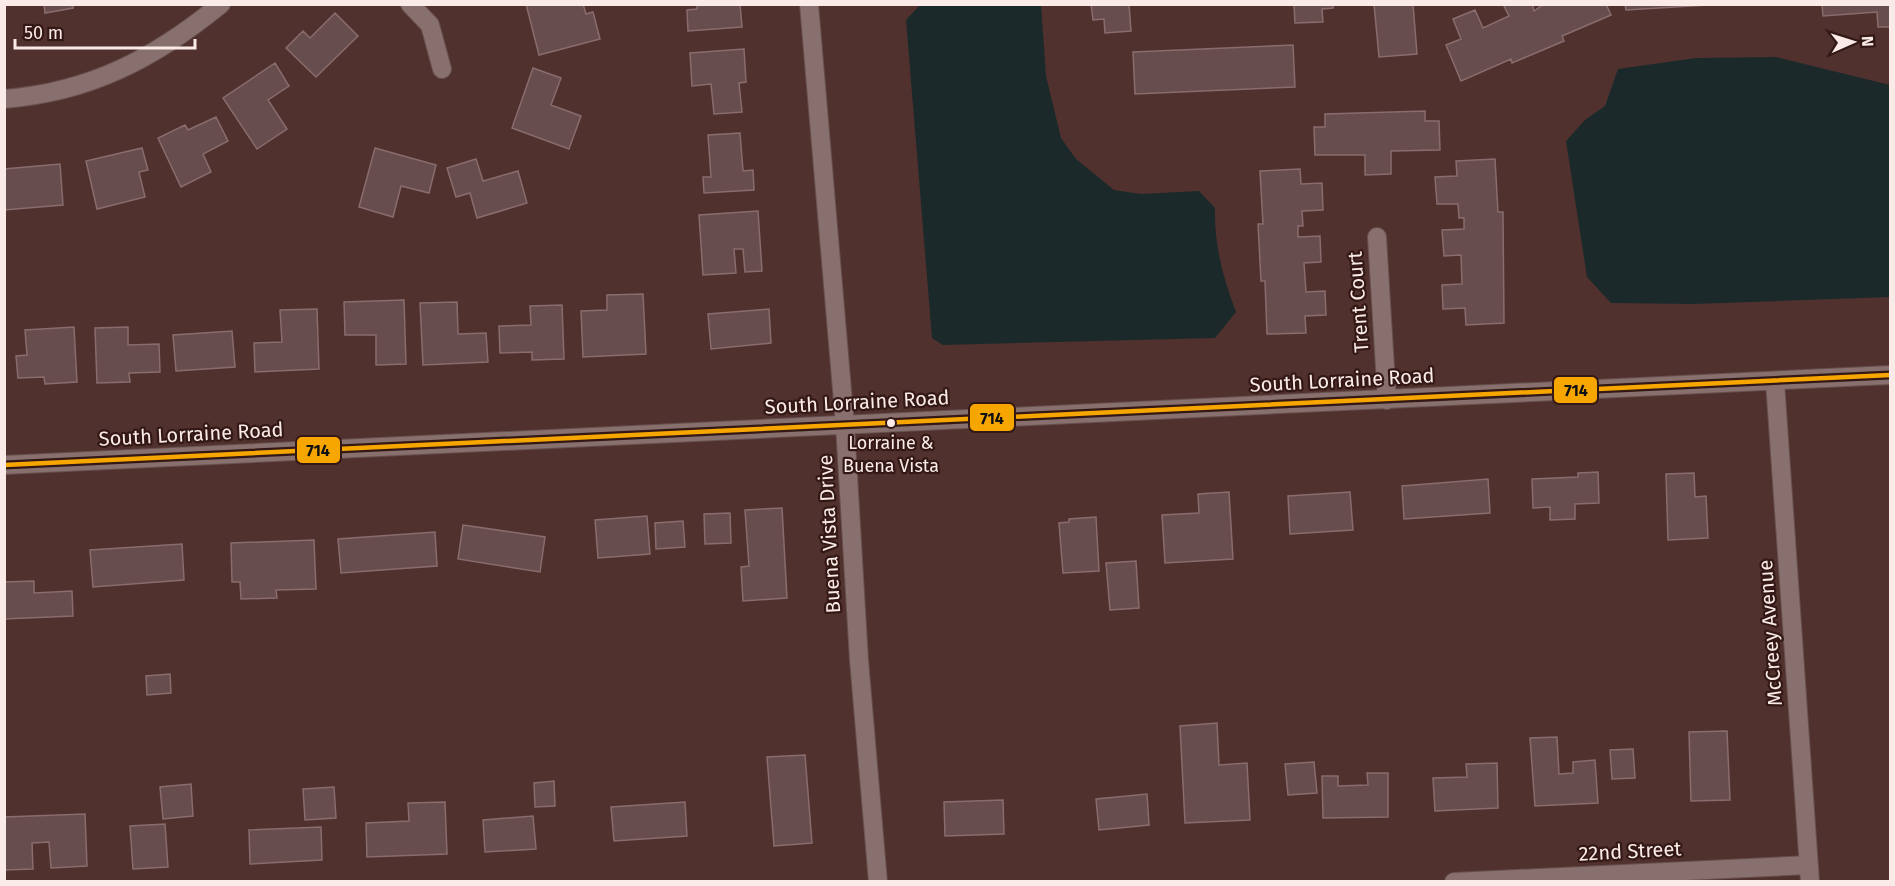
<svg xmlns="http://www.w3.org/2000/svg" width="1895" height="886" font-family="'Fira Sans',sans-serif">
<style>
.water{fill:#1b292b}
.building{fill:#674d4e;stroke:#896c6e;stroke-width:1.5}
.lines{fill:none;stroke-linecap:round;stroke-linejoin:round}
.minor-casing{stroke:#67504e;stroke-width:20}
.minor{stroke:#87706d;stroke-width:18}
.bus-1-casing{stroke:#331815;stroke-width:9}
.bus-1{stroke:#f7a600;stroke-width:4.5}
.bus-dot{fill:#faebe8;stroke:#331815;stroke-width:2}
.labels{text-anchor:middle;stroke-width:4.5;stroke-linejoin:round;paint-order:stroke}
.bus-label{font-size:18px;fill:#faebe8;stroke:#331815}
.street-label{font-size:20px;fill:#faebe8;stroke:#331815}
.line-badge{stroke:#331815;stroke-width:2}
.pale-badge-label{font-size:16px;text-anchor:middle;font-weight:bold;fill:#111}
</style>
<rect width="100%" height="100%" fill="#51312e"/>
<path class="water" d="M 920,5 L 1041,5 L 1046,76 L 1061,138 L 1076,159 L 1114,190 L 1141,194 L 1199,191 L 1215,208 C 1214,245 1223,278 1236,312 L 1215,338 L 943,345 L 932,338 L 906,20 Z
M 1776,57 L 1890,85 L 1890,297 L 1694,304 L 1611,303 L 1587,277 L 1566,141 L 1585,120 L 1605,106 L 1618,69 L 1696,58 Z"/>
<path class="building" d="M 44,4 L 73,4 L 73,8 L 45,13 Z
M 526,4 L 583,4 L 586,14 L 593,12 L 600,39 L 539,55 Z
M 697,4 L 740,4 L 742,27 L 688,31 L 687,10 L 697,9 Z
M 1091,4 L 1129,4 L 1131,31 L 1105,33 L 1104,19 L 1093,20 Z
M 1294,4 L 1333,4 L 1333,8 L 1322,9 L 1323,22 L 1295,23 Z
M 1374,4 L 1413,4 L 1417,54 L 1379,57 Z
M 1503,4 L 1532,4 L 1534,11 L 1544,4 L 1606,4 L 1611,15 L 1562,36 L 1564,41 L 1512,63 L 1511,59 L 1461,81 L 1446,45 L 1461,39 L 1453,19 L 1475,10 L 1483,28 L 1509,16 Z
M 1625,4 L 1725,4 L 1626,10 Z
M 1822,4 L 1890,4 L 1890,27 L 1878,27 L 1877,12 L 1823,16 Z
M 335,13 L 358,36 L 316,77 L 286,48 L 303,31 L 310,38 Z
M 1293,45 L 1295,87 L 1135,94 L 1133,52 Z
M 744,49 L 746,82 L 739,83 L 742,112 L 714,114 L 711,84 L 692,86 L 690,53 Z
M 275,63 L 289,86 L 268,100 L 287,129 L 257,149 L 223,98 Z
M 533,68 L 561,78 L 551,105 L 581,116 L 569,149 L 512,128 Z
M 1425,111 L 1425,121 L 1439,121 L 1440,150 L 1391,151 L 1391,174 L 1365,175 L 1365,155 L 1315,155 L 1314,127 L 1325,127 L 1325,114 Z
M 216,117 L 228,141 L 203,154 L 211,172 L 181,187 L 158,138 L 185,125 L 188,130 Z
M 740,133 L 743,171 L 753,170 L 754,190 L 704,193 L 703,177 L 711,177 L 708,135 Z
M 142,148 L 148,170 L 139,172 L 145,197 L 97,209 L 86,161 Z
M 375,148 L 436,165 L 429,193 L 401,186 L 393,217 L 359,207 Z
M 476,159 L 483,181 L 518,171 L 527,203 L 477,218 L 470,193 L 456,197 L 447,168 Z
M 1495,159 L 1498,212 L 1503,212 L 1504,323 L 1466,325 L 1465,308 L 1443,309 L 1442,285 L 1462,284 L 1461,255 L 1444,256 L 1442,230 L 1464,229 L 1464,218 L 1459,218 L 1458,204 L 1437,204 L 1435,177 L 1457,176 L 1456,161 Z
M 60,164 L 63,205 L 4,210 L 4,169 Z
M 1300,169 L 1301,184 L 1322,183 L 1323,210 L 1302,211 L 1303,226 L 1298,226 L 1298,237 L 1320,236 L 1321,262 L 1304,263 L 1306,292 L 1325,291 L 1326,315 L 1305,316 L 1306,333 L 1267,334 L 1265,281 L 1261,281 L 1258,224 L 1263,224 L 1260,171 Z
M 758,211 L 762,271 L 745,272 L 743,249 L 734,249 L 736,273 L 703,275 L 699,215 Z
M 643,294 L 646,354 L 583,357 L 581,311 L 607,310 L 607,295 Z
M 404,300 L 406,364 L 376,365 L 376,335 L 345,335 L 344,302 Z
M 457,302 L 458,334 L 486,333 L 488,362 L 423,365 L 420,303 Z
M 562,305 L 564,359 L 532,360 L 532,352 L 500,353 L 499,326 L 531,325 L 530,306 Z
M 317,309 L 319,369 L 255,372 L 254,343 L 282,342 L 280,310 Z
M 769,309 L 771,343 L 711,349 L 708,314 Z
M 74,327 L 77,382 L 45,384 L 44,377 L 18,378 L 16,356 L 27,355 L 25,330 Z
M 128,327 L 128,345 L 159,344 L 160,372 L 129,373 L 130,382 L 97,383 L 95,328 Z
M 232,331 L 235,367 L 176,371 L 173,335 Z
M 1598,472 L 1599,503 L 1575,504 L 1575,519 L 1550,520 L 1550,507 L 1533,508 L 1532,479 L 1578,477 L 1578,473 Z
M 1694,473 L 1695,497 L 1706,496 L 1708,538 L 1668,540 L 1666,474 Z
M 1488,479 L 1490,513 L 1404,519 L 1402,486 Z
M 1229,492 L 1233,559 L 1165,563 L 1162,515 L 1199,513 L 1198,494 Z
M 1350,492 L 1353,530 L 1290,534 L 1288,496 Z
M 782,508 L 787,598 L 743,601 L 741,567 L 749,566 L 745,510 Z
M 730,513 L 731,543 L 705,544 L 704,514 Z
M 647,516 L 650,554 L 598,558 L 595,520 Z
M 1096,517 L 1099,571 L 1063,573 L 1059,523 L 1069,522 L 1069,519 Z
M 683,521 L 685,547 L 656,549 L 655,523 Z
M 463,525 L 545,537 L 540,572 L 458,559 Z
M 435,532 L 437,566 L 341,573 L 338,539 Z
M 314,540 L 316,589 L 276,590 L 277,598 L 241,599 L 240,582 L 232,582 L 231,543 Z
M 182,544 L 184,580 L 93,587 L 90,550 Z
M 1136,561 L 1139,608 L 1110,610 L 1106,563 Z
M 34,581 L 34,593 L 72,591 L 73,616 L 4,619 L 4,582 Z
M 170,674 L 171,693 L 147,695 L 146,676 Z
M 1217,723 L 1219,765 L 1247,763 L 1250,820 L 1185,823 L 1180,726 Z
M 1727,731 L 1730,800 L 1691,801 L 1689,732 Z
M 1557,737 L 1559,774 L 1573,773 L 1573,762 L 1595,760 L 1598,803 L 1535,806 L 1530,738 Z
M 1633,749 L 1635,778 L 1612,779 L 1610,750 Z
M 805,755 L 812,843 L 774,846 L 767,757 Z
M 1314,762 L 1317,793 L 1288,795 L 1285,764 Z
M 1497,763 L 1498,808 L 1435,811 L 1433,778 L 1467,777 L 1466,764 Z
M 1367,773 L 1388,773 L 1388,817 L 1323,818 L 1322,776 L 1338,776 L 1338,786 L 1368,785 Z
M 554,781 L 555,806 L 535,807 L 534,783 Z
M 191,784 L 193,816 L 163,819 L 160,787 Z
M 334,787 L 336,818 L 305,820 L 303,789 Z
M 1147,794 L 1149,825 L 1099,830 L 1096,799 Z
M 1003,800 L 1004,834 L 945,836 L 944,802 Z
M 445,802 L 447,854 L 367,857 L 366,823 L 409,821 L 408,803 Z
M 685,802 L 687,836 L 614,841 L 611,807 Z
M 85,814 L 87,866 L 51,868 L 49,842 L 32,843 L 33,869 L 4,870 L 4,817 Z
M 533,816 L 536,849 L 485,852 L 483,820 Z
M 165,824 L 168,867 L 133,869 L 130,826 Z
M 321,827 L 322,860 L 250,864 L 249,830 Z"/>
<g class="lines">
<g class="minor-casing">
<path id="minor" d="M 410,4 L 430,25 L 442,69
M 809,4 L 845,425 L 859,660 L 878,882
M 4,99 C 91,92 155,58 221,4
M 1377,237 L 1387,400
M 1775,382 L 1810,882
M 4,465 L 1890,375
M 1454,882 L 1809,865"/>
</g>
<use href="#minor" class="minor"/>
<g class="bus-1-casing">
<path id="bus-1" d="M 4,465 L 1890,375"/>
</g>
<use href="#bus-1" class="bus-1"/>
</g>
<circle class="bus-dot" cx="891" cy="423" r="5"/>
<g class="labels">
<g class="bus-label">
<text x="891" y="449">Lorraine &amp;<tspan x="891" dy="23">Buena Vista</tspan></text>
</g>
<g class="street-label">
<text transform="translate(1358 302) rotate(-94)" y="7">Trent Court</text>
<text transform="translate(1342 380) rotate(-3)" y="7">South Lorraine Road</text>
<text transform="translate(857 402) rotate(-3)" y="7">South Lorraine Road</text>
<text transform="translate(191 434) rotate(-3)" y="7">South Lorraine Road</text>
<text transform="translate(829 534) rotate(-93)" y="7">Buena Vista Drive</text>
<text transform="translate(1770 633) rotate(-94)" y="7">McCreey Avenue</text>
<text transform="translate(1630 851) rotate(-3)" y="7">22nd Street</text>
</g>
</g>
<g class="line-badge">
<rect x="1553" y="376" width="45" height="28" rx="6" fill="#f7a600"/>
<rect x="969" y="403" width="46" height="29" rx="6" fill="#f7a600"/>
<rect x="296" y="436" width="45" height="28" rx="6" fill="#f7a600"/>
</g>
<g class="pale-badge-label">
<text x="1576" y="396">714</text>
<text x="992" y="424">714</text>
<text x="318" y="456">714</text>
</g>
<rect width="1895" height="886" fill="none" stroke="#faebe8" stroke-width="12"/>
<g transform="translate(1853 42) rotate(87)" stroke="#331815" stroke-width="4.5" paint-order="stroke">
<path d="M0-4.5L10 22L0 15L-10 22Z" fill="#faebe8"/>
<text y="-9" font-size="16" font-weight="bold" text-anchor="middle" fill="#faebe8">N</text>
</g>
<path d="M15 39v9h180v-9" fill="none" stroke="#faebe8" stroke-width="3"/>
<text x="24" y="39" font-size="18" fill="#faebe8" stroke="#331815" stroke-width="4.5" paint-order="stroke">50 m</text>
</svg>
